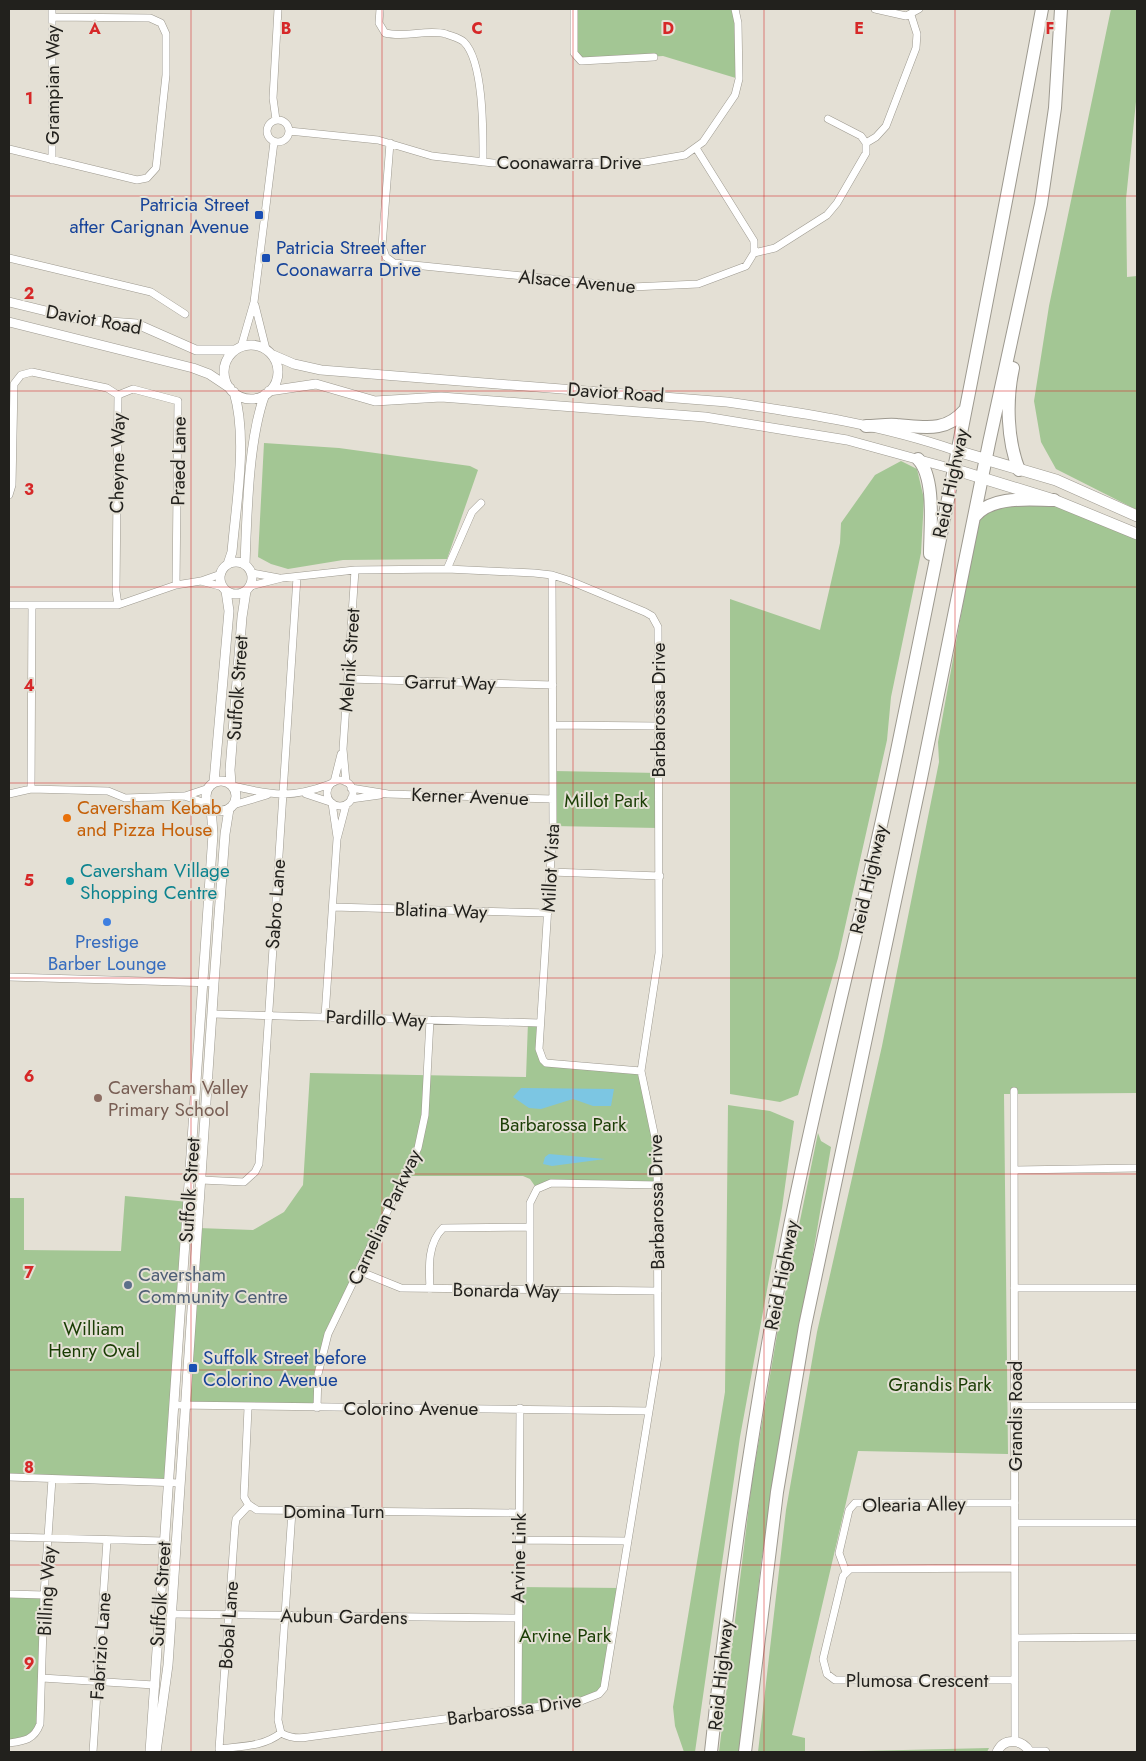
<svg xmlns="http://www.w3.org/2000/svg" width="1146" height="1761" font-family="Jost,sans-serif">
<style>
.green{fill:#a3c694}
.water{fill:#7cc6e3}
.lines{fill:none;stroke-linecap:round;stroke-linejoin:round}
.minor-casing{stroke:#9d998f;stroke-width:8}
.tertiary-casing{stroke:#9d998f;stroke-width:10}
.primary-casing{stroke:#9d998f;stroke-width:12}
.trunk-casing{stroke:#9d998f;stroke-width:14}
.minor{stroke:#fff;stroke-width:7}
.tertiary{stroke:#fff;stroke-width:9}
.primary{stroke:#fff;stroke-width:11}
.trunk{stroke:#fff;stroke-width:12}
.grid{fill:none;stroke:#d62828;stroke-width:1;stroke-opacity:0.55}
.transit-dot{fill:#1a4fb4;stroke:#e4e0d5;stroke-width:2}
.food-dot{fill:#e8710a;stroke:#e4e0d5;stroke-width:2}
.culture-dot{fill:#0f9aa8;stroke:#e4e0d5;stroke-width:2}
.shop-dot{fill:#3f7fe0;stroke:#e4e0d5;stroke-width:2}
.education-dot{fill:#8d6e63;stroke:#e4e0d5;stroke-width:2}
.service-dot{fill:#5c6f8a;stroke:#e4e0d5;stroke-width:2}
.labels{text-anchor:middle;stroke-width:4;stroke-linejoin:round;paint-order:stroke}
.street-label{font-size:19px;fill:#22211d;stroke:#e4e0d5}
.transit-label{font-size:19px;fill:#164399;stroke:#e4e0d5;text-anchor:start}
.park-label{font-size:19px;fill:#1a3d04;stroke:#e4e0d5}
.food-label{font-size:19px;fill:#c56008;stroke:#e4e0d5;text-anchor:start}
.culture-label{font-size:19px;fill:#0d838f;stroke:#e4e0d5;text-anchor:start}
.shop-label{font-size:19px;fill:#366cbe;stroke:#e4e0d5}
.education-label{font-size:19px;fill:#785e54;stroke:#e4e0d5;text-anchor:start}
.service-label{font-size:19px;fill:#4e5e75;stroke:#e4e0d5;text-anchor:start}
.grid-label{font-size:16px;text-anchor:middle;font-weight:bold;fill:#d62828;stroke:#e4e0d5;stroke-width:4;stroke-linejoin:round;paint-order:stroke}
</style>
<rect width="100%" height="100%" fill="#e4e0d5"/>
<path class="green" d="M 575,9 L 735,9 L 739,79 L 663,56 L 581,61 L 575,51 Z
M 1111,9 L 1137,9 L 1137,92 L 1126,199 L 1127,277 L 1137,276 L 1137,510 L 1056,469 L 1041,442 L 1034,401 L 1049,306 Z
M 264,443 L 339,448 L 470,466 L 478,470 L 447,559 L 343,560 L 288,569 L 271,564 L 258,557 Z
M 901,461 L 917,469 L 924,499 L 921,553 L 891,697 L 887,740 L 838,958 L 798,1095 L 780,1102 L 730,1094 L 730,599 L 820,630 L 840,543 L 841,523 L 875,475 Z
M 1054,500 L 1137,535 L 1137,1093 L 1004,1094 L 1008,1454 L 858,1451 L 792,1735 L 805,1738 L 805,1751 L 758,1752 L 786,1510 L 817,1332 L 882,1046 L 939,762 L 938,742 L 980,510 Z
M 554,771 L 659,773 L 658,828 L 553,826 Z
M 528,1022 L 540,1023 L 542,1060 L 641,1071 L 651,1114 L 658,1185 L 551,1183 L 537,1189 L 530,1179 L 523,1176 L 405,1176 L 323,1347 L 317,1408 L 186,1406 L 198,1228 L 253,1230 L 284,1212 L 303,1185 L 310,1073 L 526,1077 Z
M 728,1105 L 770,1111 L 794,1121 L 782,1208 L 740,1437 L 695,1752 L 684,1752 L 675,1726 L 673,1707 L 725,1392 Z
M 818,1133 L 821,1141 L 831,1147 L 761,1563 L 741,1752 L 719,1752 L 752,1481 L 779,1323 Z
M 125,1196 L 189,1202 L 168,1482 L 9,1477 L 9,1198 L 24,1198 L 24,1250 L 121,1251 Z
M 518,1587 L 621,1588 L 604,1688 L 593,1697 L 518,1708 Z
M 9,1594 L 44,1595 L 40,1724 L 32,1737 L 9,1743 Z
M 989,1748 L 987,1752 L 818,1752 Z"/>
<path class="water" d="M 521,1088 L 614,1089 L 611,1106 L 593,1106 L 573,1099 L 541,1109 L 529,1108 L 513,1097 Z
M 549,1154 L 605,1159 L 552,1166 L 543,1164 L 545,1157 Z"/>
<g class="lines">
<g class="minor-casing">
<path id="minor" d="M 380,9 L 379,23 L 385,33 C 405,38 427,29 446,34 C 451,36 460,38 464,42 C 484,62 483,133 483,162
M 574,9 L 574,53 L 581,61 L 654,57
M 875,9 L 906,16 L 919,9
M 828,119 L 861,136 L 866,143
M267 131a11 11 0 1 1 22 0a11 11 0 1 1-22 0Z
M 276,120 L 273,98 L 278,9
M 289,131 L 378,140 L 432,156 L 493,163 L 645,162 L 685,155 L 703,142 L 735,95 L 739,79 L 738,23 L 735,9
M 390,143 L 382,246 L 386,257 L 394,263 L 632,287 L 698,284 L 746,266 L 754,253 L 754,241 L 696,148
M 866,143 L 876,137 L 886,126 L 916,48 L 917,34 L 911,15
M 9,149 L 137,180 L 147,178 L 156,168 L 166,75 L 166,34 L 161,23 L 150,18 L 52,17
M 52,160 L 52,9
M 754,253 L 775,248 L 827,215 L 837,203 L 866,153 L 866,143
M 9,258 L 151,292 L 185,314
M 255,305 L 266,349
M 241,347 L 254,302 L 274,142
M 118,395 L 133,389 L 178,401 L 176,585
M 9,495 L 12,485 L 14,384 L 21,375 L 32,372 L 107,388 L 118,395 L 116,591 L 118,605
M 447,569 L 472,512 L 481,503
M 252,573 L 279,578
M 552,575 L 553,826 L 539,1049 L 543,1060 L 546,1063 L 641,1071
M 201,581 L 223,587
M 251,586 L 282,578 L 355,570 L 447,569 L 534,573 L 552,575 L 568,580 L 645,612 L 652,616 L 658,627 L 659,953 L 641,1071 L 657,1147 L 658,1356 L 604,1688 L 599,1694 L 581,1701 L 308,1737 C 298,1739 290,1738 281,1733 L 278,1720 L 292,1511
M 9,605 L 118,605 L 176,585 L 201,581 L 221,574
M 348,679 L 553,685
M 553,725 L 658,726
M327 793a13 13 0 1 1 26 0a13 13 0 1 1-26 0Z
M 334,782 L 341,754
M 346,782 L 343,749 L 355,570
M 233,786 C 272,795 291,799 330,784
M 351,788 L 388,794 L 553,799
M 31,789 L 32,605
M 9,794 L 31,789 L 108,791 L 125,798 L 184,796 L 209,804
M 306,794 L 330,802
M 185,796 L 209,788
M 351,799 L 380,795
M 332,803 L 337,837
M 233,805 L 267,795
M 551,872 L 660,876
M 333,907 L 548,913
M 9,977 L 214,983
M 213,1014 L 540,1023
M 325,1016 L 337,839 L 346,805
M 1014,1091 L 1015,1741
M 1014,1170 L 1137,1168
M 201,1180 L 244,1182 L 255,1172 L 259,1164 L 297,577
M 359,1271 L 401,1288 L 658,1291
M 1014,1288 L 1137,1288
M 430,1289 C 429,1268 427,1244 443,1228 L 530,1227
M 530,1290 L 530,1203 L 537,1189 L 551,1183 L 658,1185
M 174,1405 L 649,1411
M 1015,1406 L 1137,1406
M 248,1408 L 244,1497 L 248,1504 L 257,1510 L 519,1513
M 317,1408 L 318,1374 L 328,1334 L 418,1148 L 425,1115 L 430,1020
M 9,1477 L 180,1483
M 249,1505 L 236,1519 L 235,1526 L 219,1749 C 241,1746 263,1747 281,1733
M 1015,1523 L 1137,1523
M 9,1537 L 163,1541
M 519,1540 L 628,1541
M 1015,1568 L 850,1569 L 843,1576 L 823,1659 L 827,1674 L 835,1680 L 1015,1680
M 846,1572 L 839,1553 L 849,1510 L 855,1503 L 1015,1503
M 9,1594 L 44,1595
M 172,1614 L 517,1618
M 1015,1638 L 1137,1637
M 42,1678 L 154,1685
M 518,1708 L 520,1408
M 9,1743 C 24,1741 34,1740 40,1724 L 44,1595 L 52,1479
M 93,1752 L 107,1540"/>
</g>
<g class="tertiary-casing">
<path id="tertiary" d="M 9,302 L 83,320 L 137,324 L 196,350 L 235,350
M 9,322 L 193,368 L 209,374 L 230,388
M224 372a27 27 0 1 1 54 0a27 27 0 1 1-54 0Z
M 273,355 L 294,364 L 321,370 L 727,402 C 804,413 883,425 957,451
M 269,391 L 316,384 L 375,401 L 441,397 L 705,417 L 847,440 L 953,469
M220 578a16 16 0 1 1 32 0a16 16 0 1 1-32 0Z
M 228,564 L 232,552 C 236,503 248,439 234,392
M 245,564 C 247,514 248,440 265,394
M206 796a15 15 0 1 1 30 0a15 15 0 1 1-30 0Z
M 214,782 L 229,611 L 226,591
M 231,784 L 230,770 L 242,617 L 246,591
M 150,1752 L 213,834 L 211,807
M 156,1752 L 168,1665 L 214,983 L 225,834 L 229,809
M 997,1752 C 1004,1737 1022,1739 1030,1752
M 1030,1752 L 1045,1752"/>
</g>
<g class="primary-casing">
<path id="primary" d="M 957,451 L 1056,480 L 1137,516
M 953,469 L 1054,500 L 1137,534"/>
</g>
<g class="trunk-casing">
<path id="trunk" d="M 1013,368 C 1006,400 1007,440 1019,470
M 866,426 C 876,426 887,424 897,425 C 924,427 945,433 965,410
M 918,459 C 936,478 930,528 930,554
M 975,516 C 993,495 1030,500 1054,500
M 711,1752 C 729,1581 754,1410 787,1241 C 820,1071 866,905 900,736 C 950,494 997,252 1042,9
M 745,1752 L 777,1492 L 805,1326 L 920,783 L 989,443 L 1041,204 L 1055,108 L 1061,9"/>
</g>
<use href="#minor" class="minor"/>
<use href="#tertiary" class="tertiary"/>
<use href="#primary" class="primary"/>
<use href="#trunk" class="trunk"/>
</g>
<path class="grid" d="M 191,9 L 191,1752M 382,9 L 382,1752M 573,9 L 573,1752M 764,9 L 764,1752M 955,9 L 955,1752M 9,196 L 1137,196M 9,391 L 1137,391M 9,587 L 1137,587M 9,783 L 1137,783M 9,978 L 1137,978M 9,1174 L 1137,1174M 9,1370 L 1137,1370M 9,1565 L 1137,1565"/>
<g class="transit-dot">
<rect x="254" y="210" width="10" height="10" rx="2.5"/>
<rect x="261" y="253" width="10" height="10" rx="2.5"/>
<rect x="188" y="1363" width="10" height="10" rx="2.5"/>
</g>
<circle class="food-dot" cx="67" cy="818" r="5"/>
<circle class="culture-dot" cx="70" cy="881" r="5"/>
<circle class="shop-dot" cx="107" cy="922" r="5"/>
<circle class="education-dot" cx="98" cy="1098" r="5"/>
<circle class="service-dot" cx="128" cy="1285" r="5"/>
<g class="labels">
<g class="street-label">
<text transform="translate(52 85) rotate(-90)" y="7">Grampian Way</text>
<text x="569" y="169">Coonawarra Drive</text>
<text transform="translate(577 281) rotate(5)" y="7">Alsace Avenue</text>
<text transform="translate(94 319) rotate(10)" y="7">Daviot Road</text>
<text transform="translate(616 392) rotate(4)" y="7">Daviot Road</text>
<text transform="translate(178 461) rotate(-89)" y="7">Praed Lane</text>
<text transform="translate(117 463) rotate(-89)" y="7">Cheyne Way</text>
<text transform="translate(950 483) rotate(-78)" y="7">Reid Highway</text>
<text transform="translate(349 660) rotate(-86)" y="7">Melnik Street</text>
<text transform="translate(450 682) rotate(1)" y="7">Garrut Way</text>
<text transform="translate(237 688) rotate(-86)" y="7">Suffolk Street</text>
<text transform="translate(658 710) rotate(-90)" y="7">Barbarossa Drive</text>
<text transform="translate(470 796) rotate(2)" y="7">Kerner Avenue</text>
<text transform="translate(550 868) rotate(-87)" y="7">Millot Vista</text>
<text transform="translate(868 879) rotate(-77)" y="7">Reid Highway</text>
<text transform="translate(275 904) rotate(-86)" y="7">Sabro Lane</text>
<text transform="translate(441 910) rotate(2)" y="7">Blatina Way</text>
<text transform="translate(376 1018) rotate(2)" y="7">Pardillo Way</text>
<text transform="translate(189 1190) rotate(-86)" y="7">Suffolk Street</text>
<text transform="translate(656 1202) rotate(-91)" y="7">Barbarossa Drive</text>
<text transform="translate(384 1217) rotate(-65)" y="7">Carnelian Parkway</text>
<text transform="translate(781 1275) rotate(-79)" y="7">Reid Highway</text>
<text transform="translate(506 1290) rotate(1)" y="7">Bonarda Way</text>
<text x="411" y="1415">Colorino Avenue</text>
<text transform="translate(1015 1416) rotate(-90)" y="7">Grandis Road</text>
<text transform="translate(914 1504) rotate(-1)" y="7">Olearia Alley</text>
<text x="334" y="1518">Domina Turn</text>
<text transform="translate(518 1558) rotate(-89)" y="7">Arvine Link</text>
<text transform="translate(46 1591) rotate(-87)" y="7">Billing Way</text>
<text transform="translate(160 1594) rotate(-86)" y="7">Suffolk Street</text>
<text transform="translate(344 1616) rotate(1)" y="7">Aubun Gardens</text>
<text transform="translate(228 1625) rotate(-86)" y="7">Bobal Lane</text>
<text transform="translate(100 1646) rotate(-86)" y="7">Fabrizio Lane</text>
<text transform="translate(720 1675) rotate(-84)" y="7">Reid Highway</text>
<text x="917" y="1687">Plumosa Crescent</text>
<text transform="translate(514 1709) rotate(-8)" y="7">Barbarossa Drive</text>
</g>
<g class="transit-label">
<text x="249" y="211" text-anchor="end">Patricia Street<tspan x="249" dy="22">after Carignan Avenue</tspan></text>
<text x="276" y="254">Patricia Street after<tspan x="276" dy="22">Coonawarra Drive</tspan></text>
<text x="203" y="1364">Suffolk Street before<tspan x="203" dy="22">Colorino Avenue</tspan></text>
</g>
<g class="park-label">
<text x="606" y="807">Millot Park</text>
<text x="563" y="1131">Barbarossa Park</text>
<text x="94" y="1335">William<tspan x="94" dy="22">Henry Oval</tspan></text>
<text x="940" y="1391">Grandis Park</text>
<text x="565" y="1642">Arvine Park</text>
</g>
<g class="food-label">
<text x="77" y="814">Caversham Kebab<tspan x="77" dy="22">and Pizza House</tspan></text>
</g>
<g class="culture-label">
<text x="80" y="877">Caversham Village<tspan x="80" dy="22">Shopping Centre</tspan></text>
</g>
<g class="shop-label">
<text x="107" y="948">Prestige<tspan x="107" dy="22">Barber Lounge</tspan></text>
</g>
<g class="education-label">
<text x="108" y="1094">Caversham Valley<tspan x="108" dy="22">Primary School</tspan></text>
</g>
<g class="service-label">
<text x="138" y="1281">Caversham<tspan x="138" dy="22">Community Centre</tspan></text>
</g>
</g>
<g class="grid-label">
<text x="95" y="34">A</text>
<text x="286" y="34">B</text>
<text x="477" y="34">C</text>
<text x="668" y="34">D</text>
<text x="859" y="34">E</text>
<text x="1050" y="34">F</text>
<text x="29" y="104">1</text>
<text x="29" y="299">2</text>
<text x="29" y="495">3</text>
<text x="29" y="691">4</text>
<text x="29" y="886">5</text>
<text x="29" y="1082">6</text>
<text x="29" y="1278">7</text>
<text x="29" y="1473">8</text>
<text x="29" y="1669">9</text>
</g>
<rect width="1146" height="1761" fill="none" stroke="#22211d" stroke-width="20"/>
</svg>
